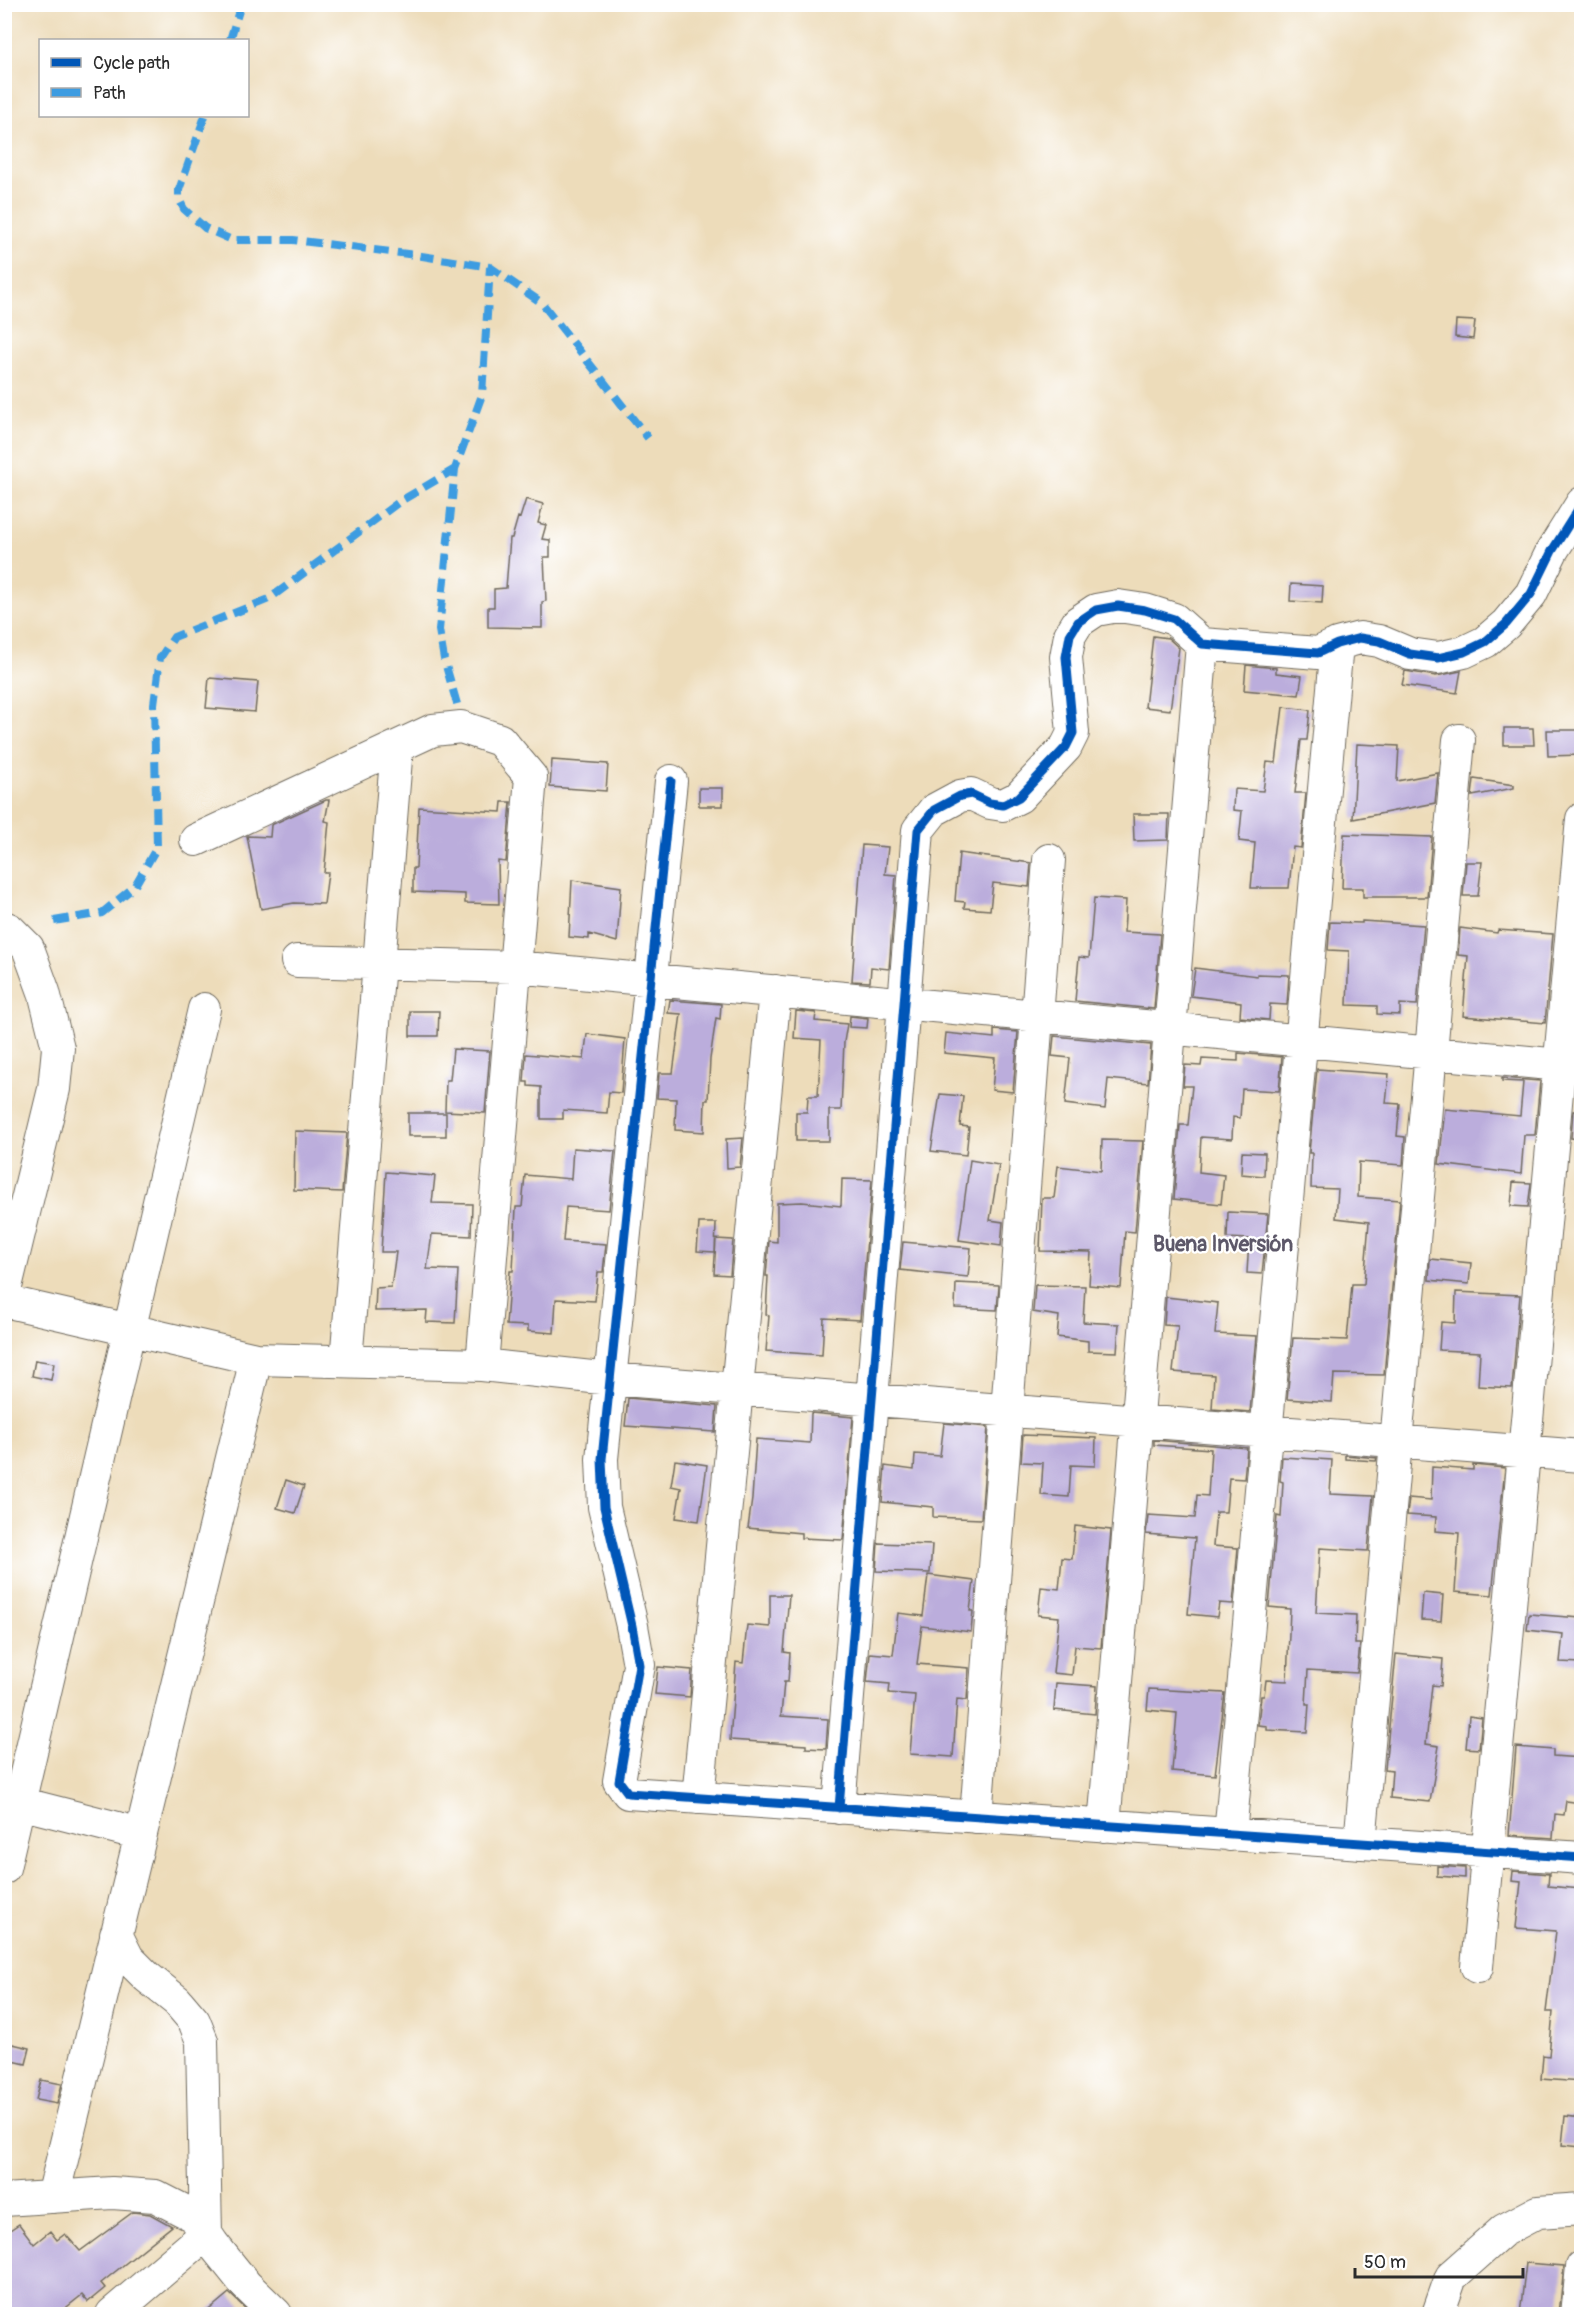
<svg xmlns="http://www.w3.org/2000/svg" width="1586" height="2319" font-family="Pangolin,sans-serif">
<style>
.building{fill:#bbaddc}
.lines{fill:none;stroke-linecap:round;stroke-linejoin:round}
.minor-casing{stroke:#6f695d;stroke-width:34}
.minor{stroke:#fff;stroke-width:32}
.quiet{stroke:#3d9ce1;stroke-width:8;stroke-dasharray:15 8;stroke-linecap:butt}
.cycleway-casing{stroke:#fff;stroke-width:13}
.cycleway{stroke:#0057b8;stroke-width:9}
.labels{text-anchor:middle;stroke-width:4.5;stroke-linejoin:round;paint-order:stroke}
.neighbourhood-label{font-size:21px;font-weight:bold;fill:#5d5869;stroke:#fff}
</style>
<rect width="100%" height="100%" fill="#fff"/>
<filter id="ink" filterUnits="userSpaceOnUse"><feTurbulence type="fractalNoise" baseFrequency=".0167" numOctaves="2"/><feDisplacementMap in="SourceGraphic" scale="12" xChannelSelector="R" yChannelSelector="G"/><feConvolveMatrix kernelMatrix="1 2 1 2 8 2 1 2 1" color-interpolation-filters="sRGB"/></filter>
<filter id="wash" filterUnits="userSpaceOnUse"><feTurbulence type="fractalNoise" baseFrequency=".008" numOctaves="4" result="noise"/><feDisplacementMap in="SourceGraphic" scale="24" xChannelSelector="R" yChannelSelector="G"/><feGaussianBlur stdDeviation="1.35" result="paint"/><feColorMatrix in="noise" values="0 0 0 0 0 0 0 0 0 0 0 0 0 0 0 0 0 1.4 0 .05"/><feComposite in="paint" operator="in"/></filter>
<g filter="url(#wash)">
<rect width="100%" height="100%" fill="#eddcba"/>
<g id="blocks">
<path class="building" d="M 1456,320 L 1475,321 L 1473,339 L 1455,337 Z
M 526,499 L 543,504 L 538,523 L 546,525 L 542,539 L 550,540 L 550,557 L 544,557 L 546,601 L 542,602 L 542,628 L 488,627 L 488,607 L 494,607 L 494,589 L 506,588 L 510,538 L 512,538 L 518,517 L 520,518 Z
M 1291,584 L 1323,586 L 1322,603 L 1290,601 Z
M 1153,636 L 1168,638 L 1179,648 L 1170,710 L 1145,707 Z
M 1246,665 L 1276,668 L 1276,673 L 1302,676 L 1299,695 L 1244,690 Z
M 1405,671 L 1436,676 L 1461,671 L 1457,693 L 1402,685 Z
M 209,678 L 258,682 L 255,712 L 206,708 Z
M 1283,707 L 1310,710 L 1307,740 L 1301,740 L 1295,793 L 1306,793 L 1301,848 L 1293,847 L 1289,888 L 1251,888 L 1255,843 L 1239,841 L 1242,811 L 1233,810 L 1234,789 L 1263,791 L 1267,762 L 1276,763 Z
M 1504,728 L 1533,728 L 1534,745 L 1504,745 Z
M 1547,730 L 1581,730 L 1581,755 L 1548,756 Z
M 1357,744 L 1399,746 L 1397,781 L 1438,773 L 1435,803 L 1353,819 Z
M 552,760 L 608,764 L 606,791 L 550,787 Z
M 1474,779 L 1514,785 L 1514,788 L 1472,796 Z
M 699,788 L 723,788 L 723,806 L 699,806 Z
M 326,800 L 329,800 L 325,821 L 329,822 L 324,873 L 328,873 L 324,904 L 294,903 L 261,909 L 247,836 L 270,837 L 271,825 Z
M 502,802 L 511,802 L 506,862 L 498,861 L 499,904 L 465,903 L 465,894 L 413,892 L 413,868 L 416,868 L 419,807 L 501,812 Z
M 1133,814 L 1169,814 L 1168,840 L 1134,841 Z
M 1344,834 L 1432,837 L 1427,897 L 1363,897 L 1363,888 L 1342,888 Z
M 862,845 L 888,847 L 885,874 L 896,875 L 889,969 L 871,967 L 870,982 L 852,981 Z
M 959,853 L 1031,863 L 1029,887 L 993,883 L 990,910 L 964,908 L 965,902 L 955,901 Z
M 1466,862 L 1482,862 L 1478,896 L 1463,896 Z
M 572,880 L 621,887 L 617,942 L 589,934 L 589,939 L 569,937 Z
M 1094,898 L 1126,900 L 1124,932 L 1160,934 L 1154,1009 L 1075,1001 L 1079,957 L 1089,958 Z
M 1362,921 L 1424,925 L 1417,1005 L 1400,1004 L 1400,1015 L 1377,1014 L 1377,1006 L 1347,1005 L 1349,951 L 1328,950 L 1330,922 L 1362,923 Z
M 1460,928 L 1497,933 L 1498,930 L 1553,934 L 1545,1023 L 1463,1016 L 1468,956 L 1458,955 Z
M 1195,968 L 1257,976 L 1257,974 L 1289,975 L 1287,1005 L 1270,1004 L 1269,1020 L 1240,1017 L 1241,1002 L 1191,996 Z
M 670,1000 L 721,1004 L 720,1019 L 716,1018 L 710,1059 L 708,1100 L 705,1100 L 704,1132 L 675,1130 L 676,1099 L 657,1098 L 659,1073 L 673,1073 L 681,1014 L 668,1013 Z
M 410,1011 L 439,1011 L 438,1036 L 410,1036 Z
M 796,1011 L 816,1013 L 815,1021 L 847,1024 L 844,1042 L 841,1110 L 829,1110 L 829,1141 L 796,1141 L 796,1112 L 807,1112 L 808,1096 L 818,1096 L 821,1040 L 794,1038 Z
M 850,1016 L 868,1018 L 867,1028 L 849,1027 Z
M 994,1030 L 1018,1032 L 1013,1092 L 992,1090 L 995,1058 L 944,1053 L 946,1033 L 994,1038 Z
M 587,1034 L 625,1039 L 621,1093 L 609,1092 L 607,1113 L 563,1110 L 563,1119 L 541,1119 L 541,1087 L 528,1086 L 528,1082 L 524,1082 L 526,1054 L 584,1059 Z
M 1054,1036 L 1151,1045 L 1148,1083 L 1108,1079 L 1105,1109 L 1065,1104 L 1070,1058 L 1052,1056 Z
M 453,1049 L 490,1051 L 485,1113 L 445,1111 L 446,1080 L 450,1080 Z
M 1238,1053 L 1282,1057 L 1279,1091 L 1242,1089 L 1240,1118 L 1233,1117 L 1232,1139 L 1201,1137 L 1199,1172 L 1224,1175 L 1221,1204 L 1174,1199 L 1180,1125 L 1188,1125 L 1192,1086 L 1183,1086 L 1185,1065 L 1201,1066 L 1202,1059 L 1238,1061 Z
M 1317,1069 L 1389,1074 L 1386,1103 L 1400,1104 L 1397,1136 L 1405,1137 L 1403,1165 L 1359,1162 L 1358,1197 L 1400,1200 L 1384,1375 L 1334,1374 L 1332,1402 L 1287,1399 L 1293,1338 L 1347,1340 L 1352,1284 L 1364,1284 L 1369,1222 L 1336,1218 L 1338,1189 L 1311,1188 L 1312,1153 L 1309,1153 Z
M 1502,1078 L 1540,1081 L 1535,1135 L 1524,1135 L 1521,1174 L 1439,1164 L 1445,1109 L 1520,1116 L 1523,1082 L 1502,1081 Z
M 940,1094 L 963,1096 L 960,1126 L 969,1127 L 966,1155 L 931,1151 Z
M 1573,1111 L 1581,1111 L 1581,1139 L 1571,1138 Z
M 408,1113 L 446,1113 L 446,1136 L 408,1136 Z
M 295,1131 L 347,1133 L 342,1192 L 294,1190 Z
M 743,1138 L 740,1167 L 727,1168 L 726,1139 Z
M 1102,1140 L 1143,1141 L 1135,1232 L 1125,1231 L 1121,1288 L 1089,1285 L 1091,1252 L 1040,1251 L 1042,1198 L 1054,1198 L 1058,1166 L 1101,1171 Z
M 573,1148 L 615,1151 L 609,1210 L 566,1207 L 563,1241 L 606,1244 L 603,1272 L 598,1272 L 595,1301 L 556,1299 L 554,1333 L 528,1331 L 528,1326 L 506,1325 L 510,1271 L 513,1271 L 516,1207 L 522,1207 L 525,1175 L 571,1179 Z
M 1242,1152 L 1265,1153 L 1264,1176 L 1241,1174 Z
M 970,1160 L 999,1165 L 990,1220 L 1003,1222 L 1001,1246 L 959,1240 Z
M 386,1172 L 435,1176 L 432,1203 L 472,1204 L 471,1236 L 432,1234 L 427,1269 L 458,1270 L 455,1323 L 426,1322 L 427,1310 L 375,1311 L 376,1288 L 391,1287 L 396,1252 L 381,1252 Z
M 842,1179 L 872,1180 L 860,1320 L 824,1318 L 822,1355 L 766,1351 L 769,1316 L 766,1315 L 768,1276 L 766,1276 L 769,1241 L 777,1242 L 777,1203 L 802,1202 L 841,1206 Z
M 1513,1182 L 1531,1183 L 1528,1207 L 1511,1206 Z
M 1228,1212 L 1268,1214 L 1262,1274 L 1247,1273 L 1249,1239 L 1227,1238 Z
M 699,1223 L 716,1223 L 715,1252 L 697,1251 Z
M 716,1239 L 733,1240 L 730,1275 L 714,1274 Z
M 903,1242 L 971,1248 L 968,1277 L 900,1270 Z
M 1430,1259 L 1471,1263 L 1469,1284 L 1429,1280 Z
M 956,1283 L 999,1285 L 997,1310 L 955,1308 Z
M 1035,1285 L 1085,1286 L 1083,1322 L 1119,1324 L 1117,1352 L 1088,1351 L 1088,1341 L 1057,1337 L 1059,1316 L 1033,1312 Z
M 1456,1292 L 1520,1295 L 1512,1388 L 1478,1386 L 1480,1352 L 1439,1350 L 1441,1322 L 1455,1323 Z
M 1166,1297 L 1218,1303 L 1215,1334 L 1257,1336 L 1250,1412 L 1212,1409 L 1214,1375 L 1173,1372 L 1178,1326 L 1164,1325 Z
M 35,1360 L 54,1363 L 51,1380 L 32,1376 Z
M 628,1398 L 717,1406 L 715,1432 L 625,1426 Z
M 811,1413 L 853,1417 L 843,1540 L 801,1538 L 801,1533 L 748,1528 L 752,1499 L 756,1439 L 810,1443 Z
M 944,1423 L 988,1427 L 981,1519 L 933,1517 L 933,1507 L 882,1502 L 885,1466 L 914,1470 L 915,1454 L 940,1456 Z
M 1023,1435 L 1096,1438 L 1095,1466 L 1071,1465 L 1069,1497 L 1041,1495 L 1043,1463 L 1021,1462 Z
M 1154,1440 L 1247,1448 L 1244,1479 L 1229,1478 L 1226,1512 L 1216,1512 L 1213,1546 L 1238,1548 L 1233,1604 L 1219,1603 L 1217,1617 L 1188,1614 L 1195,1538 L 1146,1534 L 1148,1515 L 1195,1518 L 1197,1495 L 1208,1496 L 1211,1449 L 1154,1445 Z
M 1345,1455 L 1377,1458 L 1376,1461 L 1345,1459 Z
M 1282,1457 L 1332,1460 L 1330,1494 L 1373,1496 L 1368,1551 L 1320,1548 L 1316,1613 L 1356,1615 L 1355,1644 L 1360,1644 L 1357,1673 L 1308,1670 L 1306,1704 L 1309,1704 L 1307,1732 L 1267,1730 L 1267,1726 L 1258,1725 L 1261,1696 L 1264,1696 L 1266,1680 L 1287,1681 L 1290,1609 L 1269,1607 L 1277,1516 L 1281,1517 L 1283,1482 L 1280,1481 Z
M 675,1460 L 707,1465 L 699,1521 L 676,1518 L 681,1488 L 671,1486 Z
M 1473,1465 L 1505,1468 L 1492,1595 L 1455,1592 L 1459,1533 L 1435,1531 L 1436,1517 L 1407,1515 L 1409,1498 L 1431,1500 L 1432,1467 L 1473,1470 Z
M 286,1480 L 304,1486 L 295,1513 L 277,1508 Z
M 1075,1526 L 1111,1530 L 1101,1648 L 1075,1646 L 1072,1675 L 1053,1673 L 1059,1617 L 1038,1615 L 1041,1587 L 1059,1589 L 1062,1558 L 1072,1559 Z
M 878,1543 L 932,1545 L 930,1573 L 876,1571 Z
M 928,1575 L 974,1581 L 970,1611 L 973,1611 L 971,1632 L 922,1626 L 917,1664 L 969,1668 L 967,1700 L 957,1699 L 953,1757 L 910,1754 L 915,1695 L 889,1693 L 890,1684 L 867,1682 L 870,1653 L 893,1655 L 898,1613 L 923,1616 Z
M 1423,1593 L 1443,1595 L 1441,1621 L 1421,1620 Z
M 770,1595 L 789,1595 L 784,1652 L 790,1653 L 788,1682 L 784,1682 L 781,1716 L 828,1719 L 826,1749 L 806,1748 L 806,1745 L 730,1740 L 736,1662 L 743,1663 L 747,1625 L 770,1627 Z
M 1529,1614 L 1581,1618 L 1581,1663 L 1560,1662 L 1563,1634 L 1527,1630 Z
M 1396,1654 L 1443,1659 L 1441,1686 L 1432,1685 L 1426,1744 L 1439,1746 L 1430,1802 L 1390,1798 L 1392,1770 L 1385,1769 Z
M 658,1667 L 692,1670 L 690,1697 L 655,1694 Z
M 1056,1683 L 1097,1686 L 1095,1714 L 1054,1710 Z
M 1149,1689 L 1225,1693 L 1215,1775 L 1172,1771 L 1177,1713 L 1147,1710 Z
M 1469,1716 L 1482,1718 L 1479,1749 L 1466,1748 Z
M 1516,1747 L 1553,1750 L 1553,1756 L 1581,1758 L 1581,1803 L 1566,1801 L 1564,1815 L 1555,1814 L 1553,1838 L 1509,1835 Z
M 1437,1866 L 1465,1868 L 1465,1878 L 1437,1876 Z
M 1513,1871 L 1549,1874 L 1548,1886 L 1581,1889 L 1581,2082 L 1541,2079 L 1543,2055 L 1549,2056 L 1553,2012 L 1546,2012 L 1556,1931 L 1516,1928 L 1521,1882 L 1512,1881 Z
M 4,2042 L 30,2048 L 26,2064 L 4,2059 Z
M 41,2080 L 62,2084 L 57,2104 L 36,2100 Z
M 1565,2116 L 1581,2118 L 1581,2147 L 1562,2145 Z
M 133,2212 L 150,2214 L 172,2226 L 101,2283 L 105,2288 L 88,2302 L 82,2295 L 58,2314 L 11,2314 L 8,2311 L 4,2306 L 4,2234 L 19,2224 L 34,2244 L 50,2231 L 57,2240 L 65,2234 L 80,2251 Z
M 1526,2263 L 1564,2266 L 1559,2314 L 1520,2314 Z
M 229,2293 L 251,2314 L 204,2314 Z"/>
</g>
</g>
<g filter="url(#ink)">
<use href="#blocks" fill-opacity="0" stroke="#6f695d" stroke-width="1.5"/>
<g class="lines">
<g class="minor-casing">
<path id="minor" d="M 671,781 L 602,1459 L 604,1507 L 632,1626 L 639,1665 L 619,1781 L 628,1793 L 1582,1858
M 196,840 L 433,730 L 461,727 L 500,740 L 531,777 L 482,1365
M 4,927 L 9,929 L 28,948 L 44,992 L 58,1048 L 54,1089 L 4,1295
M 297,961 L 515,967 L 1582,1067
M 4,1301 L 256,1359 L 482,1365 L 610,1379 L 1582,1456
M 346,1361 L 397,747
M 698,1798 L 775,991
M 4,1799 L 141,1834
M 839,1808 L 918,830 L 934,810 L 960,796 L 971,794 L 990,803 L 1003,805 L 1019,797 L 1066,747 L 1073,733 L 1066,657 L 1070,635 L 1078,622 L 1096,610 L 1118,606 L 1145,610 L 1174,619 L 1202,644 L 1318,653 L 1337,644 L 1360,638 L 1379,641 L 1410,654 L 1438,658 L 1464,652 L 1485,642 L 1506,624 L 1531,594 L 1552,551 L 1582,503
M 976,1817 L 1049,860
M 1104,1826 L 1202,644
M 1230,1835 L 1337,644
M 1360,1843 L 1459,740
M 4,1868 L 204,1009
M 1477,1967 L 1582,819
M 53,2197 L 256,1359
M 4,2200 L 112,2193 L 155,2196 L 194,2216 L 213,2244 L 246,2285 L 276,2314
M 112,2314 L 206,2234 L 202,2041 L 194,2021 L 177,2001 L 147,1977 L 128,1958 L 116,1934
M 1438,2314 L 1451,2277 L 1504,2230 L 1538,2212 L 1582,2209
M 1577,2314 L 1582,2267"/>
</g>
<use href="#minor" class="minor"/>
<path class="quiet" d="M 230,40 L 241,4
M 205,116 L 179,190 L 179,199 L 184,209 L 205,228 L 232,240 L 293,240 L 416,255 L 490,267 L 542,303 L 648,438
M 457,704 L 444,659 L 439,630 L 455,469 L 482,395 L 490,267
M 54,921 L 102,913 L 134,887 L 157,847 L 154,704 L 160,658 L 174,637 L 269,599 L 399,502 L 455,469"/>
<g class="cycleway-casing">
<path id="cycleway" d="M 671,781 L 602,1459 L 604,1507 L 632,1626 L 639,1665 L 619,1781 L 628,1793 L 1582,1858
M 839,1808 L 918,830 L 934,810 L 960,796 L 971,794 L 990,803 L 1003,805 L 1019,797 L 1066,747 L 1073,733 L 1066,657 L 1070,635 L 1078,622 L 1096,610 L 1118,606 L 1145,610 L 1174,619 L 1202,644 L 1318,653 L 1337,644 L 1360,638 L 1379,641 L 1410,654 L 1438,658 L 1464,652 L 1485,642 L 1506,624 L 1531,594 L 1552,551 L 1582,503"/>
</g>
<use href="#cycleway" class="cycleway"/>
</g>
</g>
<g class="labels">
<g class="neighbourhood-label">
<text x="1223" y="1251">Buena Inversión</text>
</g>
</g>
<rect width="1586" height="2319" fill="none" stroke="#fff" stroke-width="24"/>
<rect x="39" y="39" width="210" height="78" fill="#ffffff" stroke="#aaaaaa" stroke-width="1.5"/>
<rect x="51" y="58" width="30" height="9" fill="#0057b8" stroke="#aaaaaa" stroke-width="1.5"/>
<text x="93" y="69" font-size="18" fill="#2b2b2b">Cycle path</text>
<rect x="51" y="88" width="30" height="9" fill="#3d9ce1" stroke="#aaaaaa" stroke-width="1.5"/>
<text x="93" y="99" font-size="18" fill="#2b2b2b">Path</text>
<path d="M1355 2268v9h168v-9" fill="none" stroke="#2b2b2b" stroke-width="3"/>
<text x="1364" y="2268" font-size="18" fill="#2b2b2b" stroke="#ffffff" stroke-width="4.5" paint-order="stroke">50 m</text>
</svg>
